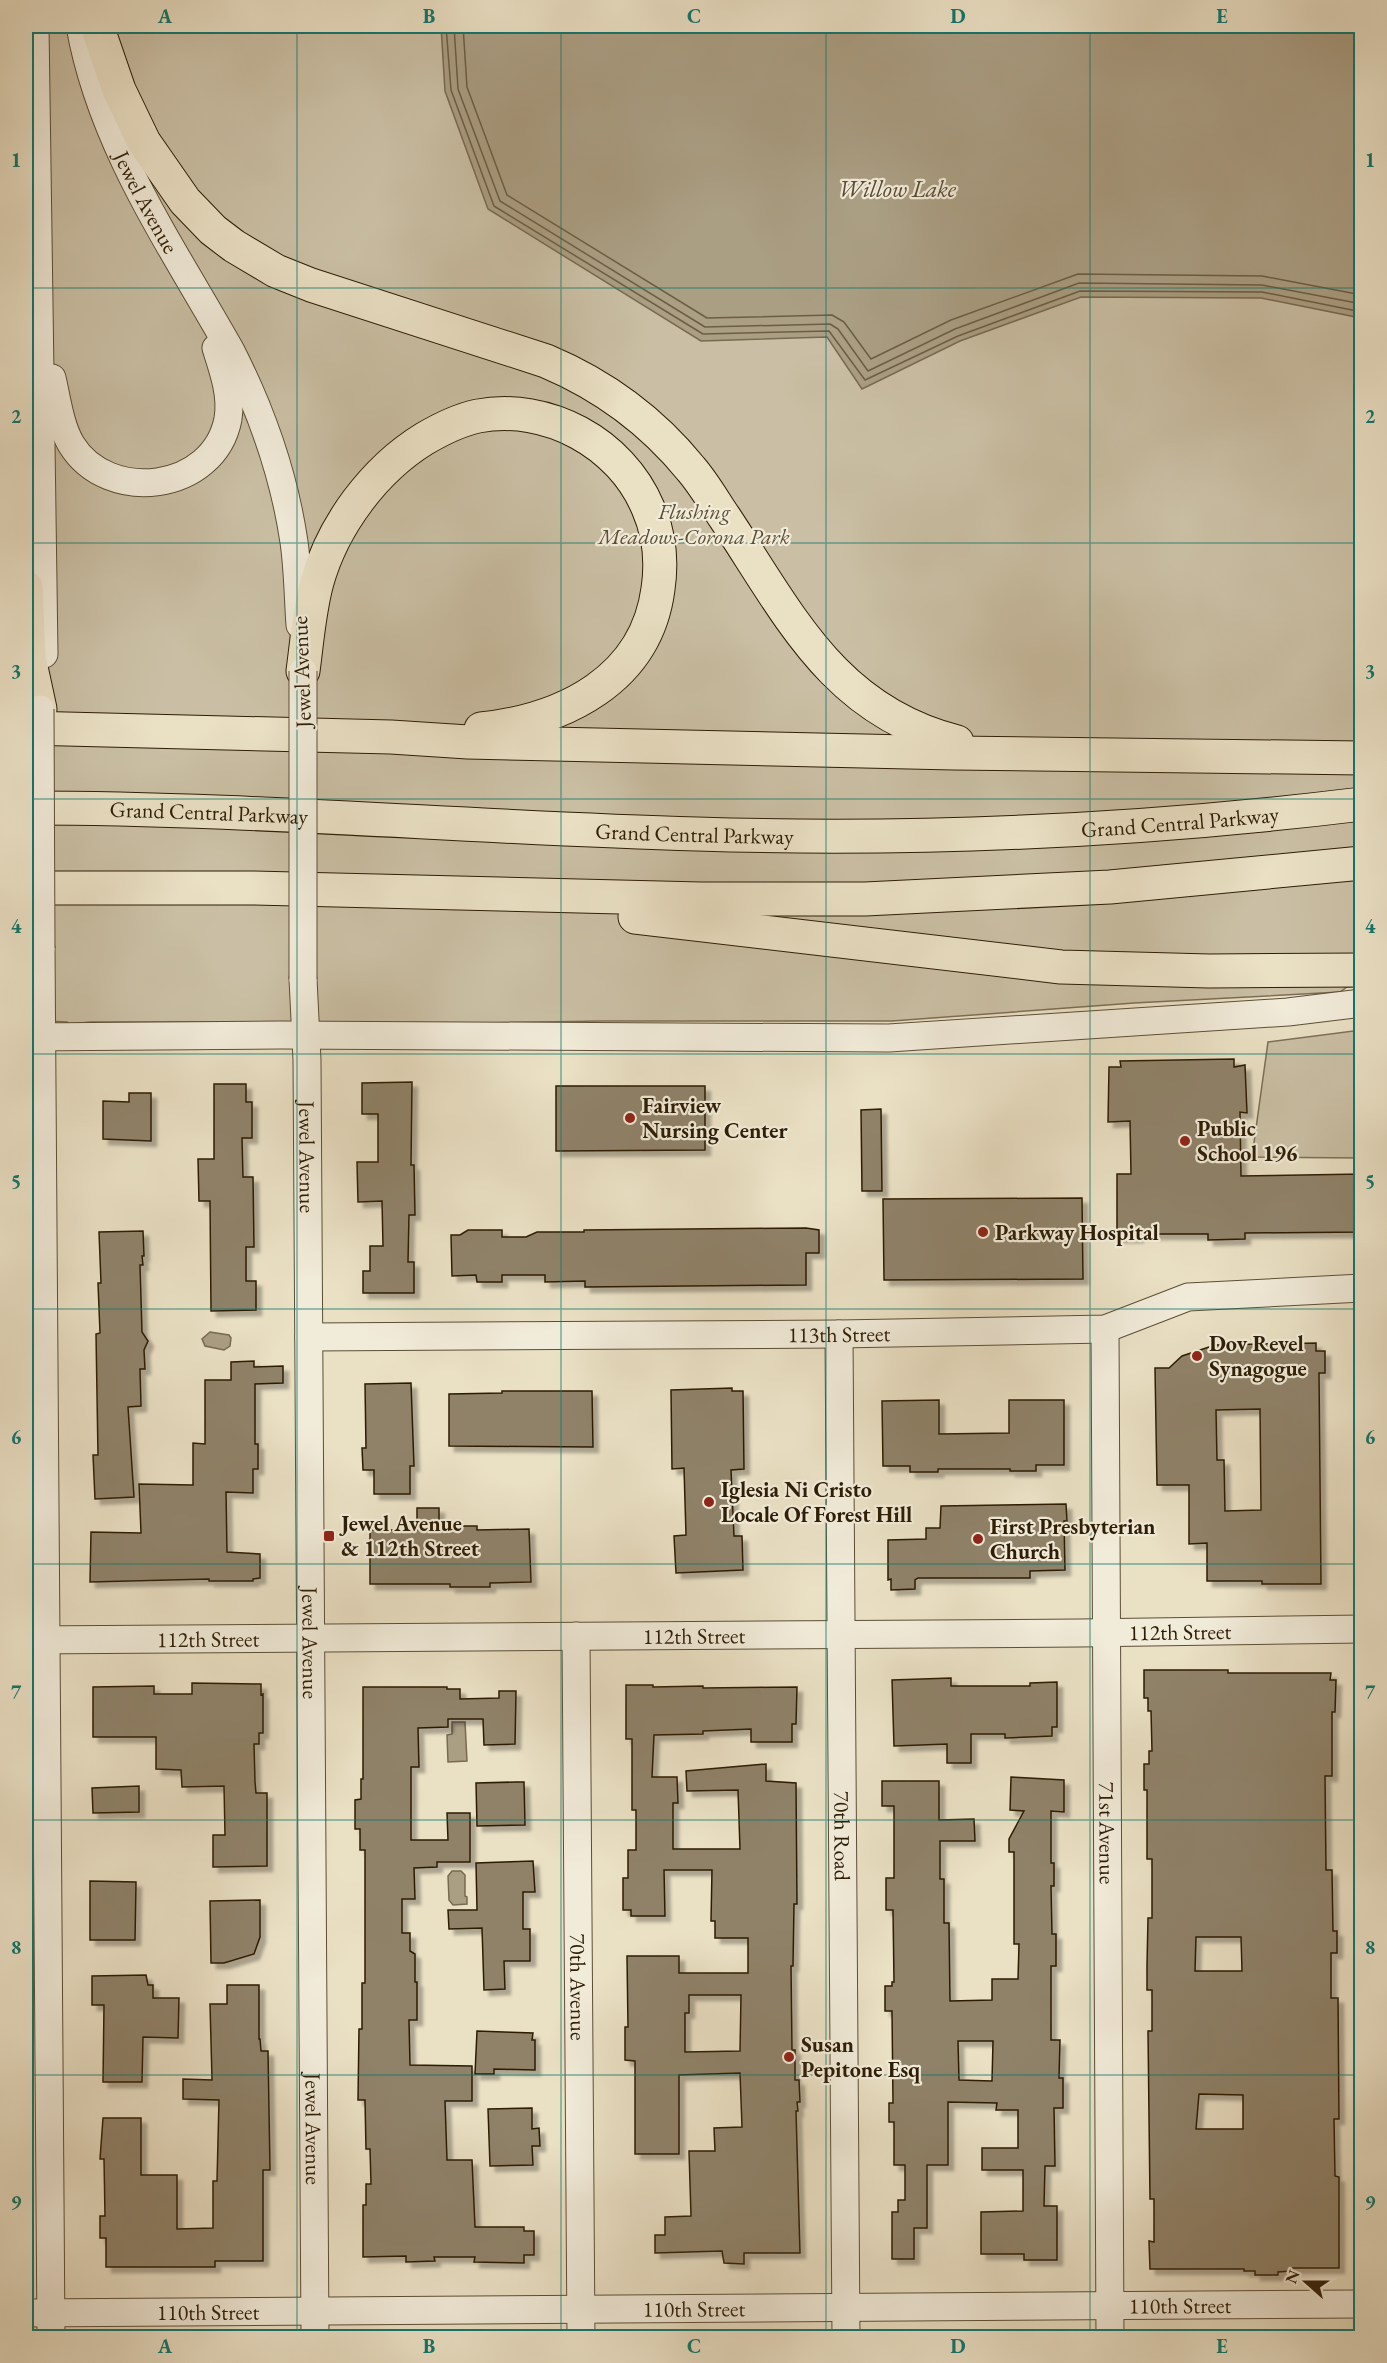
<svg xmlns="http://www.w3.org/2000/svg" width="1387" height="2363" font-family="'EB Garamond',serif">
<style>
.green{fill:#cabfa4;stroke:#7c6e55;stroke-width:1.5}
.water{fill:#aa9e83;stroke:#786a51;stroke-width:1.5}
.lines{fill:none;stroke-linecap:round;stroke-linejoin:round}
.shore{stroke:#6c5e44;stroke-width:1.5}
.building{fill:#8f8269;stroke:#2d1d06;stroke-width:1.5;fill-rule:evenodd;filter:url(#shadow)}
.minor-casing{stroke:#5c4e36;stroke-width:29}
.highway-casing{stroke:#2d1d06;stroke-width:35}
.minor{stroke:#f1ebd9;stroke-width:27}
.highway{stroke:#eae0c4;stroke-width:33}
.minor-bridge-casing{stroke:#5c4e36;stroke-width:29;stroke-linecap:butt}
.minor-bridge{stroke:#f1ebd9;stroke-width:27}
.grid{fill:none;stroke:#0f766e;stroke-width:1.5;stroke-opacity:0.55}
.poi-dot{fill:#8f2418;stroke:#f1ebd9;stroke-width:2}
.labels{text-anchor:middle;stroke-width:4.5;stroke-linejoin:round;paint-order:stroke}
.street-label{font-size:22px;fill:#2d1d06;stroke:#f1ebd9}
.park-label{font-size:22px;font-style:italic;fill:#5c4e35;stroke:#f1ebd9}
.poi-label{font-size:22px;font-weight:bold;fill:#2d1d06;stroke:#f1ebd9;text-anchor:start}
.water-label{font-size:24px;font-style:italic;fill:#594a32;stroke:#f1ebd9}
.neatline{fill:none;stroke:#0f766e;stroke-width:2}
.grid-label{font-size:20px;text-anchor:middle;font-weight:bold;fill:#0f766e}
</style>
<defs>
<filter id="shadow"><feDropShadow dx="5.5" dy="5.5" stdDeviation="1.5" flood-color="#0004"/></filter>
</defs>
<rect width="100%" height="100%" fill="#eae0c4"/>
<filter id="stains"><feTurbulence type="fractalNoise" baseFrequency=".00333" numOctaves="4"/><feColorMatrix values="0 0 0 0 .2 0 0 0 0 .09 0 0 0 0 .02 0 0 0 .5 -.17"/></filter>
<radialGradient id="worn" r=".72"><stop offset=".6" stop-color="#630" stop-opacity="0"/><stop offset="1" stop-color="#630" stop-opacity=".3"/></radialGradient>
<path class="green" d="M 26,26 L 1361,26 L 1361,986 L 1347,987 L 1340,992 L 1134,1003 L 892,1021 L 602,1021 L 342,1025 L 339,1022 L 90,1022 L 70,1024 L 67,1022 L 26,1020 Z
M 1361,1030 L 1361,1158 L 1252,1157 L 1268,1042 Z"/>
<path class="water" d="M 441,26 L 1361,26 L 1361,318 L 1261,298 L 1081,297 L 960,341 L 862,389 L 827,337 L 701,341 L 488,209 L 445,91 Z
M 210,1332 L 229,1335 L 231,1338 L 230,1346 L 224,1350 L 205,1346 L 202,1339 Z
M 452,1722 L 465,1722 L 467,1761 L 448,1762 L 447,1735 L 452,1734 Z
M 452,1871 L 461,1871 L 465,1875 L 465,1896 L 467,1897 L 467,1904 L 453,1905 L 449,1900 L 448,1876 Z"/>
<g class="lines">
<path class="shore" d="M 446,26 L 451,90 L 494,206 L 703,334 L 829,331 L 865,380 L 958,336 L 1080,291 L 1262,292 L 1362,312
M 454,26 L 458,89 L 500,201 L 705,327 L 830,324 L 838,329 L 868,371 L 955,329 L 1079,283 L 1262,285 L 1362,304
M 463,26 L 467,87 L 507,195 L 707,318 L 832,315 L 844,322 L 871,359 L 951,320 L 1078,274 L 1262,276 L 1362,295"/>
</g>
<path class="building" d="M 1234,1059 L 1234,1067 L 1245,1065 L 1247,1113 L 1240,1112 L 1241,1176 L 1362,1174 L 1362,1232 L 1245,1233 L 1245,1239 L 1208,1240 L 1208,1234 L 1139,1234 L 1138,1237 L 1117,1237 L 1117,1174 L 1131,1174 L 1130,1121 L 1108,1122 L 1109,1067 L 1121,1067 L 1120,1061 Z
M 412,1082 L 411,1165 L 414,1165 L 415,1215 L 409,1215 L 408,1262 L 414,1262 L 414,1293 L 363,1293 L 363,1271 L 370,1271 L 370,1246 L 383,1246 L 382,1201 L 358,1202 L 357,1162 L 378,1162 L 378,1114 L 362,1114 L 362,1083 Z
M 214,1084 L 246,1084 L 246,1102 L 252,1102 L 252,1138 L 242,1138 L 243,1177 L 253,1177 L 254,1247 L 246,1247 L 246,1281 L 256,1281 L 256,1310 L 211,1311 L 210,1201 L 199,1201 L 198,1159 L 214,1159 Z
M 556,1086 L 705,1086 L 705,1150 L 556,1151 Z
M 129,1093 L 151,1093 L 151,1141 L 103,1139 L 103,1101 L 129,1102 Z
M 881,1109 L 882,1191 L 862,1191 L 861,1110 Z
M 1082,1198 L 1083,1279 L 884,1280 L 883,1199 Z
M 806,1228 L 819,1230 L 819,1253 L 806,1253 L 806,1285 L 585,1287 L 585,1281 L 545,1282 L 545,1275 L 502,1275 L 502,1282 L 477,1282 L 476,1275 L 452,1276 L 451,1235 L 460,1235 L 468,1230 L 502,1230 L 502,1237 L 526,1237 L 537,1232 L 584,1232 L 584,1230 Z
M 143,1231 L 144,1256 L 142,1256 L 143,1265 L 140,1265 L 142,1332 L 148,1341 L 144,1350 L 145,1369 L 140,1369 L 141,1406 L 128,1407 L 134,1497 L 95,1499 L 93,1455 L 98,1455 L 96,1334 L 100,1333 L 98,1283 L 101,1283 L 99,1232 Z
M 1316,1343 L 1316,1351 L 1325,1351 L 1325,1373 L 1319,1373 L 1321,1584 L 1262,1584 L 1262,1581 L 1207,1581 L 1207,1543 L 1189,1544 L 1189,1485 L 1157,1485 L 1155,1368 L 1169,1368 L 1182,1356 L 1215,1345 ZM 1260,1409 L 1261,1510 L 1225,1511 L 1224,1460 L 1217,1460 L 1216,1410 Z
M 254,1361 L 254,1367 L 283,1366 L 283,1383 L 255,1384 L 255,1444 L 258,1444 L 258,1469 L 253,1469 L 253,1493 L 226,1492 L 227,1552 L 260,1554 L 260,1578 L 253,1579 L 253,1581 L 209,1581 L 209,1579 L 90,1582 L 91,1532 L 141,1533 L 139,1484 L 193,1485 L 193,1443 L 205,1444 L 205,1380 L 231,1380 L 231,1362 Z
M 411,1383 L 414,1466 L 410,1466 L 410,1494 L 374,1494 L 374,1470 L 363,1470 L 362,1448 L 366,1448 L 365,1384 Z
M 732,1388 L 732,1391 L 743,1391 L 744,1469 L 731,1470 L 734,1536 L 742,1536 L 743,1570 L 676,1573 L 674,1536 L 686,1535 L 684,1468 L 672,1469 L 671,1390 Z
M 502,1391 L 592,1391 L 593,1447 L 449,1446 L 449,1394 L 502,1393 Z
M 939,1400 L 939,1434 L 1009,1433 L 1009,1400 L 1064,1400 L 1064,1465 L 1036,1465 L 1036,1471 L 1010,1471 L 1010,1469 L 938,1469 L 938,1472 L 910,1472 L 910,1466 L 883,1466 L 882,1401 Z
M 1066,1504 L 1067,1521 L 1064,1521 L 1065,1570 L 1030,1571 L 1030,1578 L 918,1578 L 915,1580 L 915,1589 L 891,1590 L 891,1579 L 888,1580 L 888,1540 L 926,1539 L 926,1528 L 940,1528 L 941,1506 Z
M 417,1508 L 439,1508 L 439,1526 L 477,1526 L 477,1530 L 529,1529 L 531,1582 L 490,1583 L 490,1587 L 450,1587 L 450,1584 L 370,1584 L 370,1530 L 417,1530 Z
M 1144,1670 L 1228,1670 L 1228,1673 L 1331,1673 L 1330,1680 L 1336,1680 L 1335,1712 L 1332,1712 L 1332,1776 L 1325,1776 L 1326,1870 L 1332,1870 L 1333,1931 L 1337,1931 L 1337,1953 L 1331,1953 L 1331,1998 L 1338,1998 L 1339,2119 L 1334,2119 L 1335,2176 L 1339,2177 L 1339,2268 L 1291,2268 L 1291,2271 L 1278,2272 L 1278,2275 L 1255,2275 L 1255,2271 L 1244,2271 L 1244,2269 L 1150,2269 L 1149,2241 L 1154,2242 L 1154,2199 L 1150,2199 L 1148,2031 L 1152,2031 L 1152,1990 L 1147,1990 L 1147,1965 L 1148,1918 L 1152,1918 L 1152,1859 L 1147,1859 L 1147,1790 L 1144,1790 L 1144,1764 L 1149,1764 L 1149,1751 L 1152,1751 L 1151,1711 L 1148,1711 L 1148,1698 L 1144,1698 ZM 1196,1937 L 1241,1937 L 1242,1971 L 1195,1971 ZM 1199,2094 L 1243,2095 L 1243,2129 L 1196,2129 Z
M 951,1678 L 951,1686 L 1030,1686 L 1030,1683 L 1057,1682 L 1057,1727 L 1052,1727 L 1052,1736 L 1005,1738 L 1005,1734 L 971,1734 L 971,1763 L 947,1763 L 947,1744 L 894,1746 L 892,1680 Z
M 192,1683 L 261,1684 L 261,1695 L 263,1694 L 263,1733 L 259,1733 L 259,1744 L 254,1744 L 255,1782 L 256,1793 L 267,1793 L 267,1866 L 213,1867 L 213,1835 L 225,1835 L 224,1786 L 182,1787 L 181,1770 L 156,1769 L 156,1737 L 93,1737 L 93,1687 L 154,1686 L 154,1694 L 192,1694 Z
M 626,1685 L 653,1685 L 653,1687 L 703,1686 L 703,1688 L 797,1687 L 796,1724 L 792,1724 L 792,1742 L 751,1742 L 751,1729 L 703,1731 L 703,1734 L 654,1735 L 652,1777 L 677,1777 L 678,1803 L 673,1803 L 673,1849 L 740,1849 L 738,1790 L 687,1791 L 686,1771 L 766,1764 L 766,1781 L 796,1783 L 797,1904 L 794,1904 L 793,1966 L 791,1966 L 792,2050 L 795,2050 L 795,2080 L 799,2080 L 800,2102 L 797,2102 L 798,2111 L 796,2111 L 800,2253 L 744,2253 L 744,2264 L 724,2263 L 722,2251 L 655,2253 L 655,2235 L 665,2235 L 665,2217 L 691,2216 L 689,2151 L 715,2151 L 714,2128 L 742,2127 L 740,2073 L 679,2075 L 679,2154 L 635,2154 L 635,2061 L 625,2060 L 625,2027 L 628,2027 L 627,1956 L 679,1956 L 679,1973 L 748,1973 L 748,1938 L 715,1938 L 715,1921 L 711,1921 L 712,1870 L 664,1870 L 665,1916 L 631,1916 L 631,1910 L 623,1910 L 623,1878 L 628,1878 L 628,1850 L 636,1850 L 636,1810 L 632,1810 L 632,1739 L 626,1739 ZM 689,1995 L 741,1995 L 740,2051 L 685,2052 L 685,2013 L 689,2013 Z
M 363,1687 L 447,1687 L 447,1689 L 460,1689 L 460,1699 L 499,1698 L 499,1691 L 516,1691 L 515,1744 L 484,1745 L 483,1719 L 448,1719 L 448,1727 L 418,1728 L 419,1767 L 411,1767 L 411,1840 L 448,1840 L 447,1813 L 470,1813 L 470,1862 L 437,1862 L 437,1867 L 414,1868 L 415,1899 L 402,1899 L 402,1933 L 410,1933 L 410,1951 L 415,1954 L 415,1982 L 417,1982 L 417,2020 L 409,2020 L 410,2065 L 472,2066 L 472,2101 L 445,2101 L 447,2160 L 472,2160 L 475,2227 L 524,2227 L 524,2231 L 534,2231 L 534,2255 L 524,2255 L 524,2263 L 474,2262 L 475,2257 L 434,2257 L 435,2261 L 406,2262 L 406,2256 L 363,2257 L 363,2205 L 366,2205 L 366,2184 L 371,2184 L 370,2149 L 366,2149 L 365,2100 L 358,2100 L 359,2029 L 362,2029 L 362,1983 L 365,1983 L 365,1850 L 360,1850 L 360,1829 L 355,1829 L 355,1800 L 361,1799 L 361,1779 L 363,1779 Z
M 1011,1777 L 1064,1780 L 1064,1812 L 1051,1811 L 1051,1863 L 1054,1863 L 1054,1886 L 1051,1886 L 1052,1934 L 1056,1934 L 1056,1966 L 1051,1966 L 1051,2040 L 1060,2040 L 1059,2078 L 1063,2078 L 1063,2108 L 1054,2108 L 1055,2166 L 1045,2166 L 1044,2206 L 1057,2206 L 1057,2260 L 1024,2260 L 1024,2254 L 981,2254 L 981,2212 L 1023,2211 L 1023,2170 L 982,2170 L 982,2148 L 1018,2148 L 1018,2110 L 996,2110 L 997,2103 L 948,2102 L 948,2165 L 927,2165 L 927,2228 L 914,2228 L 914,2259 L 892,2259 L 892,2212 L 898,2212 L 898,2200 L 905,2200 L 905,2165 L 894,2165 L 894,2122 L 889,2122 L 889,2103 L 893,2103 L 892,2011 L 885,2011 L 885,1986 L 892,1986 L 892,1982 L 894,1982 L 893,1910 L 886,1910 L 886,1878 L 894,1878 L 894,1806 L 882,1806 L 882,1781 L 939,1781 L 939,1820 L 974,1819 L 975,1841 L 940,1841 L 940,1879 L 944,1879 L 944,1923 L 949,1923 L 950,2001 L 992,2000 L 992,1979 L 1018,1979 L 1019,1944 L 1014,1944 L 1014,1852 L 1009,1852 L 1009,1839 L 1024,1811 L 1010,1810 ZM 958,2041 L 993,2041 L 992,2081 L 959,2080 Z
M 516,1782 L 524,1782 L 525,1825 L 477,1826 L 476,1783 Z
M 139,1786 L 139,1812 L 93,1813 L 92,1788 Z
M 533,1861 L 535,1892 L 523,1892 L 523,1929 L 530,1929 L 530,1961 L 504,1961 L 505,1989 L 484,1990 L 482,1928 L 449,1929 L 448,1910 L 477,1910 L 476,1863 Z
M 90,1881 L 136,1882 L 135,1940 L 90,1940 Z
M 260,1900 L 260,1937 L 254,1954 L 224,1963 L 211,1963 L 210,1901 Z
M 146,1975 L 148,1985 L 153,1985 L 153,1998 L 179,1998 L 178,2038 L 143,2037 L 142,2082 L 103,2082 L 104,2005 L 92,2005 L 92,1976 Z
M 227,1985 L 259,1985 L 259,2039 L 260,2039 L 261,2051 L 268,2051 L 270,2170 L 263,2170 L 263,2261 L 215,2261 L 215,2267 L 106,2267 L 106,2238 L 100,2238 L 100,2216 L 105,2216 L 104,2159 L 100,2159 L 103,2118 L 141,2118 L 141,2175 L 177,2175 L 177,2229 L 213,2228 L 213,2181 L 217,2181 L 219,2100 L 183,2099 L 183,2079 L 212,2080 L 210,2004 L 227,2004 Z
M 477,2031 L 533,2033 L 532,2040 L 535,2040 L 535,2070 L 494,2069 L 494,2074 L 475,2074 Z
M 532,2108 L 532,2129 L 539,2128 L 540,2146 L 532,2146 L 533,2165 L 490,2166 L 488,2109 Z"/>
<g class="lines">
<g class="minor-casing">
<g id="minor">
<path d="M 35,26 L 44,654"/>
<path id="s1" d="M 80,26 C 101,146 172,246 231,351 C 262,412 284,474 294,542 C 298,570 298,598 300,625"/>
<path d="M 52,378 C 57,399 60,425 71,444 C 108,505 214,492 228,419 C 232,395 223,370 216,348"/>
<path d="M 41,948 L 51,2338"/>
<path id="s2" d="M 303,979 L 307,1060 L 315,2338"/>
<path d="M 26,1037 L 280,1035 L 889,1038 L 1288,1012 L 1362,1003"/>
<path id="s3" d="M 1105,1329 L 1110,2338"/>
<path id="s4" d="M 839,1334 L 846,2338"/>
<path id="s5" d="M 309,1337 L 839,1334 L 1105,1329 L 1188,1297 L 1362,1288"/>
<path id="s6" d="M 576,1636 L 581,2338"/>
<path id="s7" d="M 26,1640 L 1080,1633 L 1362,1629"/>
<path id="s8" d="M 26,2313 L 1362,2304"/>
</g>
</g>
<g class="highway-casing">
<g id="highway">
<path d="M 97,26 L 119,90 L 144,142 L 185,201 L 213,230 L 234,246 L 276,271 L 311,285 L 546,361 C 603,385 652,421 691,469 C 704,484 714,502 725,518 C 790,616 834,711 957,742"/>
<path d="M 26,587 L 29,658 L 40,709"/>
<path d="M 303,671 C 307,642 309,611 317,582 C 333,525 374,470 424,439 C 441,429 459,420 478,416 C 547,403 621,443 648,508 C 659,533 662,562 658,589 C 646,680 564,720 481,729"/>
<path d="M 26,728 L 391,737 L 468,742 L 954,753 L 1362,758"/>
<path id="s9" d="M 26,808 C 250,808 473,828 697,834 C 919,841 1141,831 1362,804"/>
<path d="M 26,888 L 252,888 L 701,899 L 865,899 L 1110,887 L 1362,863"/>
<path d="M 635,917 L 1061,967 L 1209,971 L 1362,970"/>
</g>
</g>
<use href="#minor" class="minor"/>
<use href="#highway" class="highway"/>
<g class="minor-bridge-casing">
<path id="minor-bridge" d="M 303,671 L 303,979
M 40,709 L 41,948"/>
</g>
<use href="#minor-bridge" class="minor-bridge"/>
</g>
<path class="grid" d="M 297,26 L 297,2338M 561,26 L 561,2338M 826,26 L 826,2338M 1090,26 L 1090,2338M 26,288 L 1362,288M 26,543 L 1362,543M 26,799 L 1362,799M 26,1054 L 1362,1054M 26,1309 L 1362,1309M 26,1564 L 1362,1564M 26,1820 L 1362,1820M 26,2075 L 1362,2075"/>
<g class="poi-dot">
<circle cx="630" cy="1118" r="6"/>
<circle cx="1185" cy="1141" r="6"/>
<circle cx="983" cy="1232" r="6"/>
<circle cx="1197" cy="1356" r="6"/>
<circle cx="709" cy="1502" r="6"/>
<rect x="323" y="1530" width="12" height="12" rx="3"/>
<circle cx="978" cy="1539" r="6"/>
<circle cx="789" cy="2057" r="6"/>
</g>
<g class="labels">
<g class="street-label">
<text dy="8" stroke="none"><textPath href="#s1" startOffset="189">Jewel Avenue</textPath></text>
<text transform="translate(301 672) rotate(-92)" y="8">Jewel Avenue</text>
<text dy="8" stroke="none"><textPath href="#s9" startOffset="183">Grand Central Parkway</textPath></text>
<text dy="8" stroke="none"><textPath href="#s9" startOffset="1155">Grand Central Parkway</textPath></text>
<text dy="8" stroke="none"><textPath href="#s9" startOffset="669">Grand Central Parkway</textPath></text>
<text dy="8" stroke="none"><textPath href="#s2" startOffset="178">Jewel Avenue</textPath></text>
<text dy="8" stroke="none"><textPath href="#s5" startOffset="530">113th Street</textPath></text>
<text dy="8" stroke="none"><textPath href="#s7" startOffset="1154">112th Street</textPath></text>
<text dy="8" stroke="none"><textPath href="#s7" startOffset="668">112th Street</textPath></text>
<text dy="8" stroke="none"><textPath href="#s7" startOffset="182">112th Street</textPath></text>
<text dy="8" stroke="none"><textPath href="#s2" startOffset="664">Jewel Avenue</textPath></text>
<text dy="8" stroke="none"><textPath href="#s3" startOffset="504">71st Avenue</textPath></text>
<text dy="8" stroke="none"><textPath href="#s4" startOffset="502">70th Road</textPath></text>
<text dy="8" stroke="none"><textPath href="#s6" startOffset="351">70th Avenue</textPath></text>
<text dy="8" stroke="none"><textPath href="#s2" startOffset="1150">Jewel Avenue</textPath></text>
<text dy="8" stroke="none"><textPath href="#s8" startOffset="1154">110th Street</textPath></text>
<text dy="8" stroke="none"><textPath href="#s8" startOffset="668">110th Street</textPath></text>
<text dy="8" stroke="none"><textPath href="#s8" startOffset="182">110th Street</textPath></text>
</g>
<g class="park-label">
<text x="694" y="519">Flushing<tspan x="694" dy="25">Meadows-Corona Park</tspan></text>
</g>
<g class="poi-label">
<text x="642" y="1113">Fairview<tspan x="642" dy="25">Nursing Center</tspan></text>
<text x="1197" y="1136">Public<tspan x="1197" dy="25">School 196</tspan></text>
<text x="995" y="1240">Parkway Hospital</text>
<text x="1209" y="1351">Dov Revel<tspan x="1209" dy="25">Synagogue</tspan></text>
<text x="721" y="1497">Iglesia Ni Cristo<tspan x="721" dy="25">Locale Of Forest Hill</tspan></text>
<text x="341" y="1531">Jewel Avenue<tspan x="341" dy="25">&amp; 112th Street</tspan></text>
<text x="990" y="1534">First Presbyterian<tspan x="990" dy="25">Church</tspan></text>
<text x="801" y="2052">Susan<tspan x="801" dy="25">Pepitone Esq</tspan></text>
</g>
<g class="water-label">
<text x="897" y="197">Willow Lake</text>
</g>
</g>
<rect width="1387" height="2363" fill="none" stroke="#eae0c4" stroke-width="66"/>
<g transform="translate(1306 2282) rotate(291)" stroke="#f1ebd9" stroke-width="4.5" paint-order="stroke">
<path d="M0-4.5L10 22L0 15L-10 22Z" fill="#2d1d06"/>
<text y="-9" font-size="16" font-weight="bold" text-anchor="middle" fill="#2d1d06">N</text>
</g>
<rect x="33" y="33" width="1321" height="2297" class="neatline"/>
<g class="grid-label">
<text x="165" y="23">A</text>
<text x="429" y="23">B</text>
<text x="694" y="23">C</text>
<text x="958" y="23">D</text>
<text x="1222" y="23">E</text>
<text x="16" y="167">1</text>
<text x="1370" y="167">1</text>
<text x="16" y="423">2</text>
<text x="1370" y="423">2</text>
<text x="16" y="678">3</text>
<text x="1370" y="678">3</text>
<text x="16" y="933">4</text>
<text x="1370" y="933">4</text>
<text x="16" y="1188">5</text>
<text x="1370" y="1188">5</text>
<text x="16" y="1444">6</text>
<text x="1370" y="1444">6</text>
<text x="16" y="1699">7</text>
<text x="1370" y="1699">7</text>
<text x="16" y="1954">8</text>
<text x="1370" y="1954">8</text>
<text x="16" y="2209">9</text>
<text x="1370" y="2209">9</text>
<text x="165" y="2353">A</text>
<text x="429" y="2353">B</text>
<text x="694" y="2353">C</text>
<text x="958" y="2353">D</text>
<text x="1222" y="2353">E</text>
</g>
<rect width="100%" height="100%" filter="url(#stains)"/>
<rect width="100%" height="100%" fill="url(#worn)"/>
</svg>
